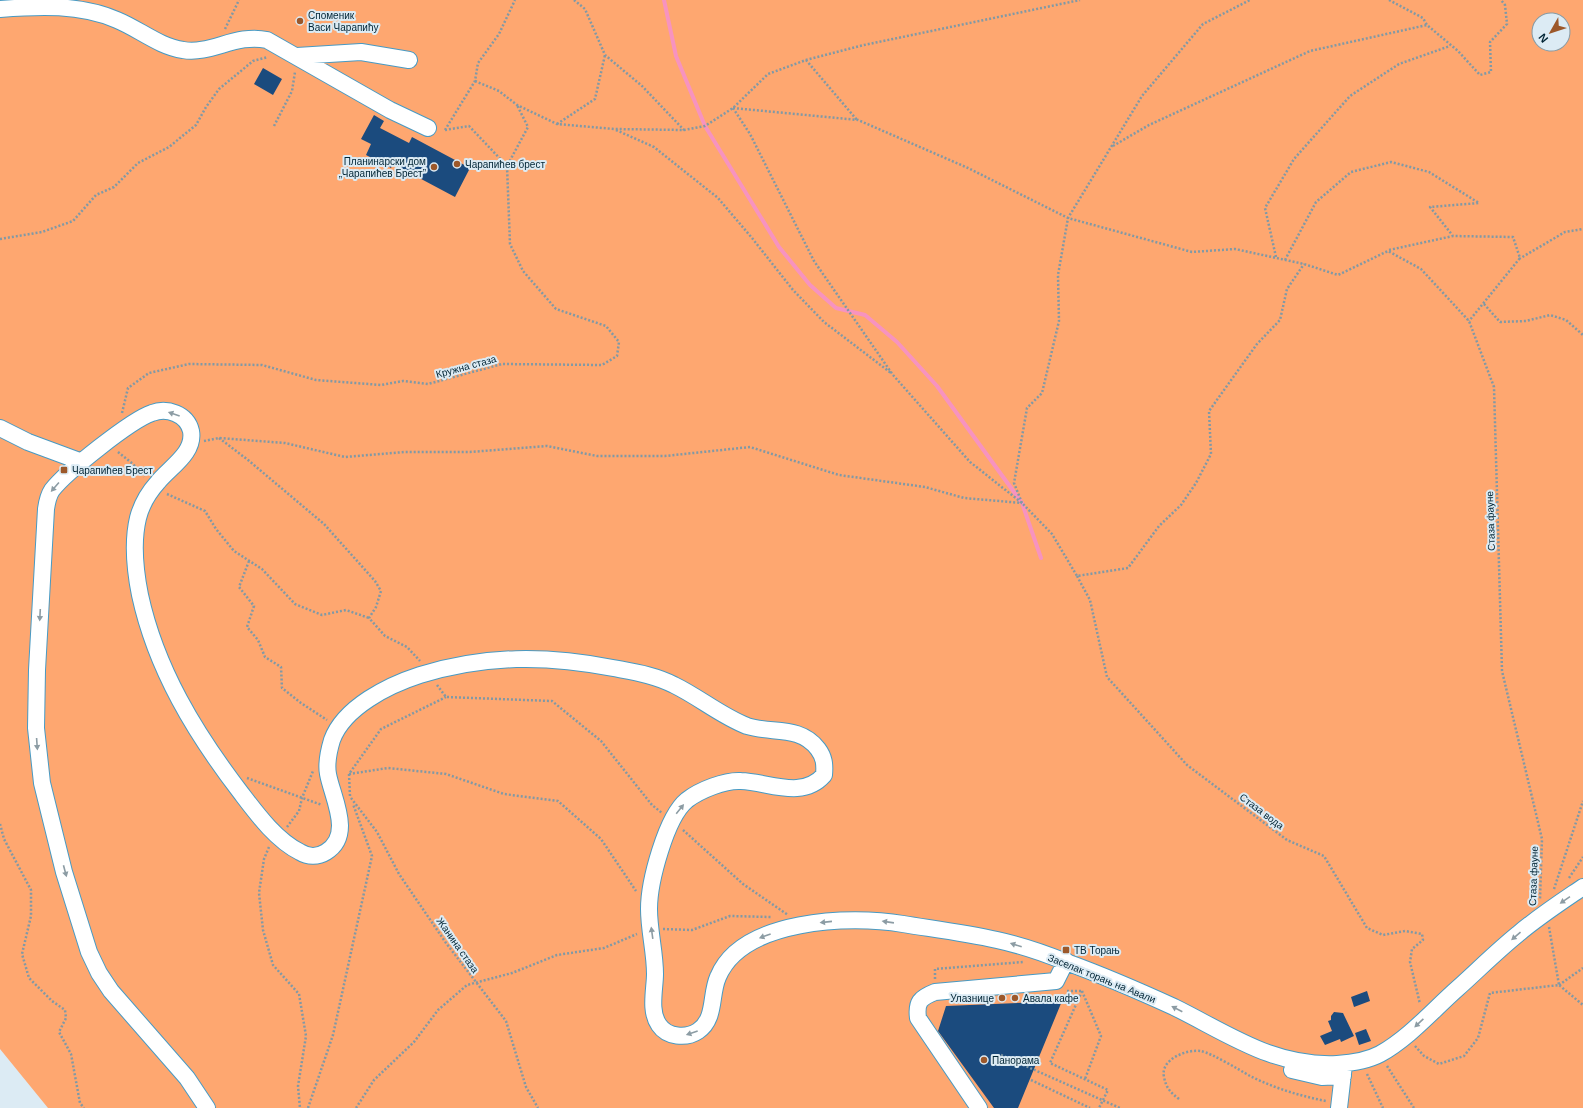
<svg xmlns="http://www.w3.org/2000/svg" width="1583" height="1108" font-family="Arial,sans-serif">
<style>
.green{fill:#fea770;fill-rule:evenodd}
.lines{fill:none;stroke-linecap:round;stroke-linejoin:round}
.stream{stroke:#f793bf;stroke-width:4}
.building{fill:#1b4b7e}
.minor-casing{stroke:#489ac3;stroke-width:18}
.path{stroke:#8199a5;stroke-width:2.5;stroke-dasharray:2 2;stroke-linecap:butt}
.minor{stroke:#fff;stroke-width:16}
.oneway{fill:#8c9ca4}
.poi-dot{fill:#9c582a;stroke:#dcebf4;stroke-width:1.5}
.labels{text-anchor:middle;stroke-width:4;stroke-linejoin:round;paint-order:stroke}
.poi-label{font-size:10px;fill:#002434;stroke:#dcebf4;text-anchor:start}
.street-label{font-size:10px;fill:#002434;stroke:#dcebf4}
</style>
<rect width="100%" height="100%" fill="#dcebf4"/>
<path class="green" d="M 0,0 L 1583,0 L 1583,1108 L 48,1108 L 0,1049 ZM 1539,20 L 1563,20 L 1563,44 L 1539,44 Z"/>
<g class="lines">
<path class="stream" d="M 664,0 L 676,56 L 705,126 L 779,247 L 810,285 L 836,308 L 865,315 L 897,342 L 937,386 L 1022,503 L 1041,558"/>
</g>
<path class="building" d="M 263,68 L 282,79 L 273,95 L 254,84 Z
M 374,115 L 384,121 L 380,128 L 409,143 L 412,137 L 470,168 L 455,197 L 393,164 L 391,168 L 366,155 L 371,144 L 361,139 Z
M 1367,991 L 1370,1001 L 1354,1007 L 1351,997 Z
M 1062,1001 L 1018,1108 L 994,1108 L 938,1031 L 946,1006 Z
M 1334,1012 L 1343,1013 L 1354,1036 L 1341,1042 L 1340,1039 L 1325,1045 L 1320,1036 L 1332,1031 L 1328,1021 L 1331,1020 L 1331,1016 Z
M 1366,1029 L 1371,1041 L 1359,1045 L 1355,1033 Z"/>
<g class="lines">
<g class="minor-casing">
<path id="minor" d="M 0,9 C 39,6 80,4 117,20 C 139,29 160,47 183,50 C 211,55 236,33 267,40 L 390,110 L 428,128
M 297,56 L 361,52 L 409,60
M 0,428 L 28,442 L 82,462
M 1292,1070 L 1322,1077 L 1343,1076
M 207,1108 L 187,1078 L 111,991 L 99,973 L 89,952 L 64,872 L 42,783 L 36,728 L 37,670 L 46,509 C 47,502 48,496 52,490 C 66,472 131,420 152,413 C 167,407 187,414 191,431 C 195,453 170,467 158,482 C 149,492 141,506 138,518 C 132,543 135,570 140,595 C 156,669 195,733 241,793 C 257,814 276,840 300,852 C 308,857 318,857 326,852 C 354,835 332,797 328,774 C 326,763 329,750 332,740 C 344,707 389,685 420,675 C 486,655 546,655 613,668 C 634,672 655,675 674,685 C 699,697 721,716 747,726 C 772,734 800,725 818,749 C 824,757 825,764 824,775 C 802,800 769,782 741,781 C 725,780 700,790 687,800 C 666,817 649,882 649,909 C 649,931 655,952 655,974 C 655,989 649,1011 659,1025 C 667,1037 686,1039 698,1031 C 716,1019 710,995 718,977 C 742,919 850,915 903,924 C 934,929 966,933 997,940 C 1020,945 1044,953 1066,962 C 1102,975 1139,991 1174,1007 C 1229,1034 1273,1067 1337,1064 C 1352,1063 1367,1061 1380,1054 C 1409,1038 1433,1010 1458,988 C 1478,970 1497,951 1518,934 C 1538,917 1561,902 1583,887
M 979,1108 L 918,1018 C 916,1002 920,998 935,992 L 1056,981 L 1066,961
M 1339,1108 L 1344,1065"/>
</g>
<path class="path" d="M 574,0 L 585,9 L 605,55 L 642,86 L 684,130
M 1389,0 L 1423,18 L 1427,25 L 1458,51 L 1480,75 L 1491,72 L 1490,42 L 1507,24 L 1505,5 L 1501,0
M 225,29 L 239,0
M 806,60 L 857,120
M 475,81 L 499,91 L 517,105 L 557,124 L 614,129 L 684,130 L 705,126 L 733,108 L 768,74 L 806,60 L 864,45 L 1080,0
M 733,108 L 858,120 L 968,168 L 1068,218 L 1192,252 L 1235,249 L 1304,264 L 1338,275 L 1388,251 L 1421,269 L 1469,321 L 1494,387 L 1502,671 L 1542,839 L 1540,899
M 733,108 L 750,134 L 814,261 L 893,375 L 970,462 L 1022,503 L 1052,534 L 1077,576 L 1128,568 L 1159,526 L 1181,505 L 1196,483 L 1211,454 L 1209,411 L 1257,344 L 1280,320 L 1287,289 L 1304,264
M 557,124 L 595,99 L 605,55
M 274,126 L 292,91 L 295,72
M 445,130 L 475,81 L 478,63 L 499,34 L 515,0
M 445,130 L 469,126 L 507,166
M 616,130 L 654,147 L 718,198 L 752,238 L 793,290 L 824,322 L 891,373
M 1113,146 L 1149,125 L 1310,51 L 1427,25
M 0,239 L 42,232 L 73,221 L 96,195 L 114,187 L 138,163 L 169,147 L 196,125 L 206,107 L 219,89 L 253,61 L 268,57
M 1389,250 L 1453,236
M 1276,257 L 1265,208 L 1294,159 L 1350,96 L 1399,64 L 1450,46
M 1519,259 L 1565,232 L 1583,229
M 1285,260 L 1316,202 L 1351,172 L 1391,162 L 1429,172 L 1479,203 L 1430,207 L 1453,236 L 1513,237 L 1520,258 L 1469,321
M 1484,304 L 1500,322 L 1526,321 L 1550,315 L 1566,320 L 1583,335
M 122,413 L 128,388 L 149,373 L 189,364 L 262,365 L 316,380 L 381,385 L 403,381 L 428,384 L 502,364 L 602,365 L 617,356 L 619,342 L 606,326 L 556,309 L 523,271 L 510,244 L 507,166 L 528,127 L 517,105
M 219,438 L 248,460 L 324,524 L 375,581 L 381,591 L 376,607 L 369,618 L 385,636 L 407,647 L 420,661
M 204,441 L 219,438 L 285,443 L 345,457 L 405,452 L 470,452 L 547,446 L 597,456 L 665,456 L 750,447 L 839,475 L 925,487 L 964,498 L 1022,503
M 118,452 L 133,464 L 144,477
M 167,494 L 205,511 L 216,529 L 234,551 L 262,569 L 295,604 L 322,615 L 346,610 L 369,618
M 1022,503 L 1014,483 L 1027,408 L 1042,393 L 1059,321 L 1058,275 L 1068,218 L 1142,96 L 1203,24 L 1250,0
M 249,561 L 239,587 L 254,606 L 247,627 L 258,640 L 265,657 L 281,667 L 282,688 L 301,703 L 327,720
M 1077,576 L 1090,600 L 1107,677 L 1187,765 L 1287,840 L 1324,856 L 1367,928 L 1383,935 L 1405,931 L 1422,934 L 1423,940 L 1412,949 L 1410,962 L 1420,1004
M 437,685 L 446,697 L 552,701 L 601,741 L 652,805 L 662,813
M 349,774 L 388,768 L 446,774 L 504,794 L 558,801 L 601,839 L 636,891
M 247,778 L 322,805
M 350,796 L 349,774 L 381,729 L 446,697
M 351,798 L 377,832 L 399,874 L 446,943 L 506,1021 L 526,1087 L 538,1108
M 0,824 L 4,839 L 31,890 L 31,916 L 22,954 L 29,978 L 52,1001 L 65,1010 L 66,1018 L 59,1032 L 71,1054 L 80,1103 L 84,1108
M 287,827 L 299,811 L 302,798 L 313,771
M 683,830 L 743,884 L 788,915
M 269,847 L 264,859 L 259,893 L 263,930 L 273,965 L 299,994 L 306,1036 L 298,1086 L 300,1108
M 1569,878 L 1583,857
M 1554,889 L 1583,801
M 1549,927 L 1559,985
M 663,929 L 692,930 L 730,916 L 771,917
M 935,979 L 935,969 L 1023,962
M 1559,985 L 1583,968
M 1067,991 L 1082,991
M 1082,991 L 1050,1063 L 1108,1090 L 1099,1108
M 1082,991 L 1101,1036 L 1085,1079
M 1415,1046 L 1424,1056 L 1439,1064 L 1464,1056 L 1478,1038 L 1490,993 L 1559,985 L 1583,1005
M 1001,1055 L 1120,1108
M 1387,1066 L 1414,1108
M 1367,1074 L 1383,1108
M 1031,1080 L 1090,1108
M 1179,1099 C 1171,1093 1166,1088 1164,1077 C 1160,1059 1187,1049 1201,1051 C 1213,1054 1238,1069 1250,1076 C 1274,1088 1300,1096 1326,1101
M 308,1108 L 333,1035 L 372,856 L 353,804
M 356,1108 L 374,1080 L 414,1042 L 438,1010 L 467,985 L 512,973 L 557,955 L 604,948 L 637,934"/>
<use href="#minor" class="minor"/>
</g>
<defs><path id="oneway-solid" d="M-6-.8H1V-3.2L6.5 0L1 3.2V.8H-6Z"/></defs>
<g class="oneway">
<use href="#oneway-solid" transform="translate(174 414) rotate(-161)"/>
<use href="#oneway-solid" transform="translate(55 487) rotate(131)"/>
<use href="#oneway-solid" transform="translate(40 615) rotate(93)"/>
<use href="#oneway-solid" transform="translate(37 744) rotate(86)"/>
<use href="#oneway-solid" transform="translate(680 809) rotate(-51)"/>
<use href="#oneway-solid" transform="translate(65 871) rotate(75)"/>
<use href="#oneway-solid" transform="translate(1565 900) rotate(146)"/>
<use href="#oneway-solid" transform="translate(826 922) rotate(174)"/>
<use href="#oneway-solid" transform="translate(888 922) rotate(-172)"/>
<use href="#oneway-solid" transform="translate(652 933) rotate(-98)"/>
<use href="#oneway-solid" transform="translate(765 936) rotate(160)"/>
<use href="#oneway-solid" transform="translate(1516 936) rotate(139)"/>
<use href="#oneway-solid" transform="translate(1016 945) rotate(-162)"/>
<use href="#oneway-solid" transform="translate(1177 1009) rotate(-153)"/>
<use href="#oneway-solid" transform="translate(1419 1023) rotate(137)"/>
<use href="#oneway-solid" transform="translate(692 1033) rotate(161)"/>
</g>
<g class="poi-dot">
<circle cx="300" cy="21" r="4"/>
<circle cx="457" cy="164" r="4"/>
<circle cx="434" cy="167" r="4"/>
<rect x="60" y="466" width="8" height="8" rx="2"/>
<rect x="1062" y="946" width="8" height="8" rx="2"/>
<circle cx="1002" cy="998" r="4"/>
<circle cx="1015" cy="998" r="4"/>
<circle cx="984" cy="1060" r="4"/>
</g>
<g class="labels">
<g class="poi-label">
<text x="308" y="19">Споменик<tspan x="308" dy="12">Васи Чарапићу</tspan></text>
<text x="426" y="165" text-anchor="end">Планинарски дом<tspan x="426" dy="12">„Чарапићев Брест”</tspan></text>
<text x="465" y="168">Чарапићев брест</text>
<text x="72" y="474">Чарапићев Брест</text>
<text x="1074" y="954">ТВ Торањ</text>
<text x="994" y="1002" text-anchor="end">Улазнице</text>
<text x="1023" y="1002">Авала кафе</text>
<text x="992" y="1064">Панорама</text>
</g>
<g class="street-label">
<text transform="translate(466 366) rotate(-15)" y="4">Кружна стаза</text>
<text transform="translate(1490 521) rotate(-92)" y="4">Стаза фауне</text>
<text transform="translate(1262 811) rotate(37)" y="4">Стаза вода</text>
<text transform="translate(1533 876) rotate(-88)" y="4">Стаза фауне</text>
<text transform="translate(458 945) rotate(55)" y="4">Жанина стаза</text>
<text transform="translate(1102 978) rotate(22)" y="4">Заселак торањ на Авали</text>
</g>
</g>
<g transform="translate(1551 32) rotate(231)"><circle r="19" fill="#dcebf4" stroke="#849ba7"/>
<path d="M0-3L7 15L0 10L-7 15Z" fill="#9c582a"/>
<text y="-6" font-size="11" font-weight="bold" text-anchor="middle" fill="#002434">N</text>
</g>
</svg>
